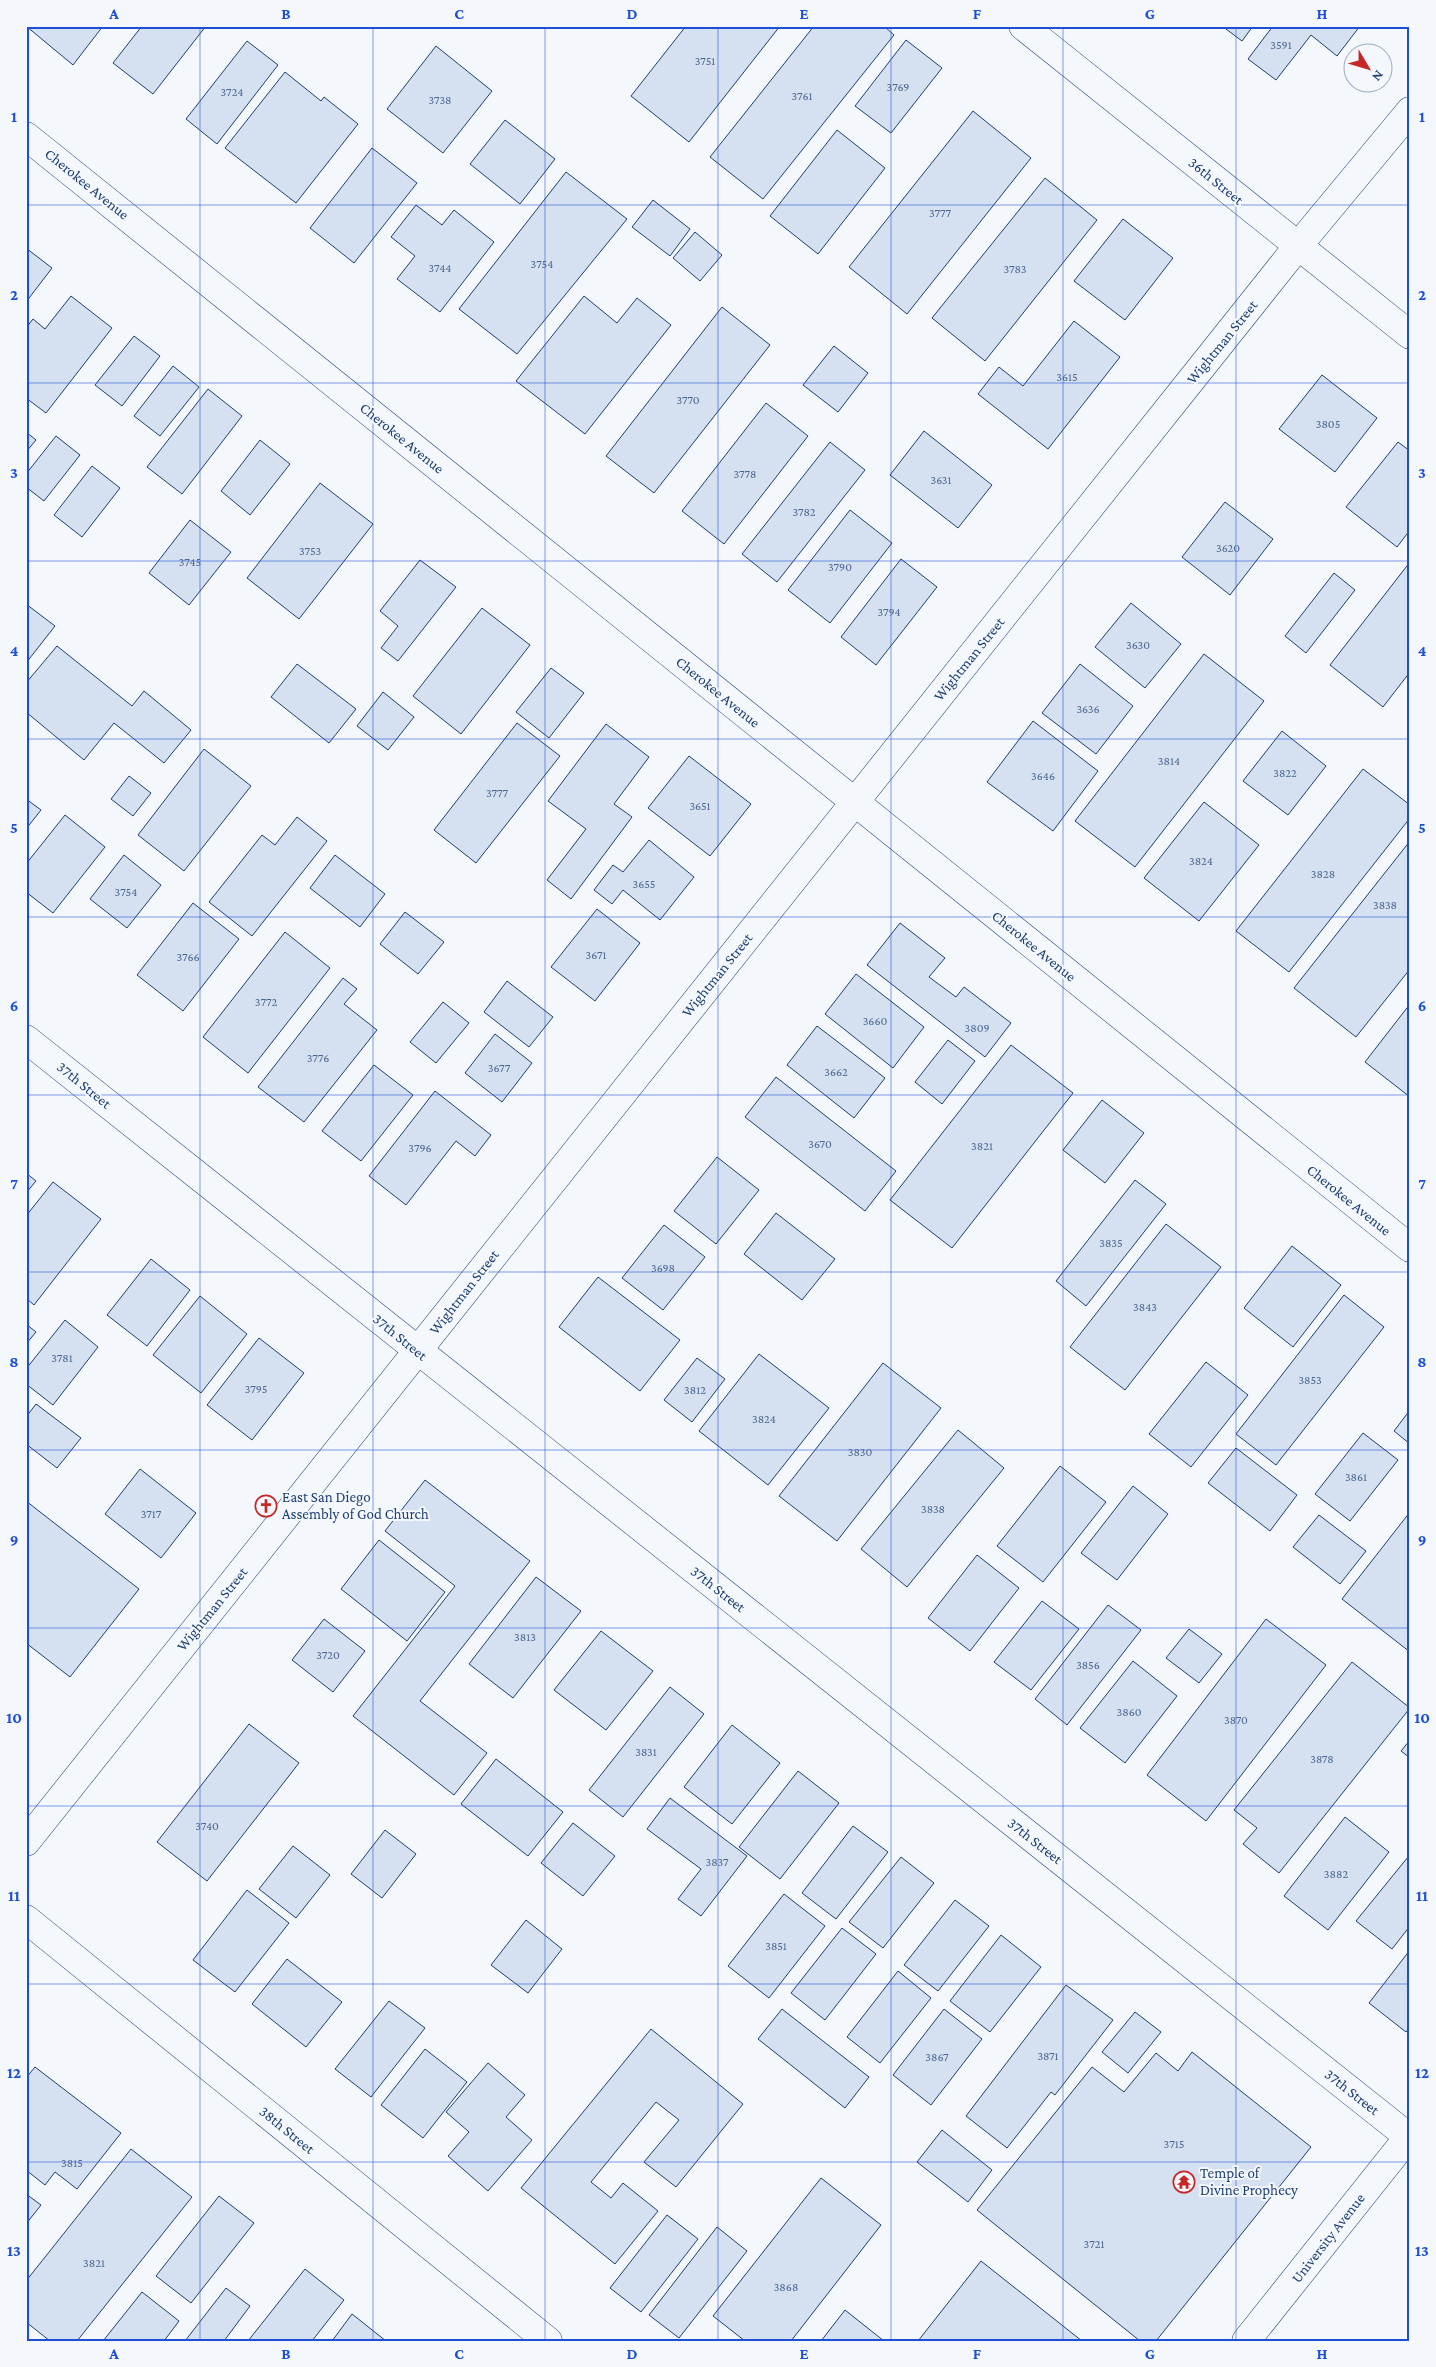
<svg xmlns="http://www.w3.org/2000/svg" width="1436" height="2367" font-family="'Crimson Pro',serif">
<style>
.building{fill:#d5e0f0;stroke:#1d3f73}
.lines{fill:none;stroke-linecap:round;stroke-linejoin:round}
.minor-casing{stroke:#1d3f73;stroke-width:29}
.secondary-casing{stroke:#1d3f73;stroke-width:29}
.primary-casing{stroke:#1d3f73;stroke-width:29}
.minor{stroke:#f4f7fb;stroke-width:28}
.secondary{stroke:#f4f7fb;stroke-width:28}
.primary{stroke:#f4f7fb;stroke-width:28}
.grid{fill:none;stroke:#1d4ed8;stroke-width:1;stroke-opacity:0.55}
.labels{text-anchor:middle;stroke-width:4;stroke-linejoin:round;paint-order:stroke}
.number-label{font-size:12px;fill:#4b6792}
.street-label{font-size:15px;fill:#1d3f73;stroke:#f4f7fb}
.poi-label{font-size:15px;fill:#1d3f73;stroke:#f4f7fb;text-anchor:start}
.neatline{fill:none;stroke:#1d4ed8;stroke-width:2}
.grid-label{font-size:16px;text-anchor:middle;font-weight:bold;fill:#1d4ed8}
</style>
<rect width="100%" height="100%" fill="#f4f7fb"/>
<path class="building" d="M 26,26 L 103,26 L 73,65 Z
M 142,26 L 206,26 L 153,94 L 113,63 Z
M 686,26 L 780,26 L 689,142 L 631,96 Z
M 814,26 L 884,26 L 894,35 L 763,199 L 710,157 Z
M 1228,26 L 1253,26 L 1242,41 L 1226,29 Z
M 1273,26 L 1360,26 L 1337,56 L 1311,35 L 1276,80 L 1248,59 Z
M 906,40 L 942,68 L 891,133 L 855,106 Z
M 247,41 L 278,65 L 217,144 L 186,119 Z
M 436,46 L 492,91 L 443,153 L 387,109 Z
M 285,72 L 321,101 L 324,97 L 358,124 L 296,203 L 225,148 Z
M 973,111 L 1031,158 L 907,314 L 849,267 Z
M 505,120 L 555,159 L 520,204 L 470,164 Z
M 837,130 L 885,168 L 818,254 L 770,216 Z
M 372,148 L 417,183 L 354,263 L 310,228 Z
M 566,172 L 627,219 L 517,354 L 459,309 Z
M 1045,178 L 1097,220 L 985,361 L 932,318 Z
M 653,200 L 690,229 L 670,256 L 632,227 Z
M 416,205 L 442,225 L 454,210 L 494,242 L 440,312 L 397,279 L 415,256 L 391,237 Z
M 1123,219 L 1173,258 L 1125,320 L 1074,281 Z
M 695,232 L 722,255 L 700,281 L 673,258 Z
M 26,248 L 52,268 L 26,302 Z
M 71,296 L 112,328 L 46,413 L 26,398 L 26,328 L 33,319 L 45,329 Z
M 584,296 L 617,323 L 637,298 L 671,325 L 585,434 L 516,381 Z
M 722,307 L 770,345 L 654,493 L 606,456 Z
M 1074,321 L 1120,357 L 1048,449 L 978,394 L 999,367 L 1023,386 Z
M 134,336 L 160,356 L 122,406 L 95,385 Z
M 834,346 L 868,373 L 838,412 L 803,385 Z
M 173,366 L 199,387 L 160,436 L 134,416 Z
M 1322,375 L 1377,418 L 1335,472 L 1279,429 Z
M 208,389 L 242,416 L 182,494 L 147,467 Z
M 766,403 L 808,436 L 724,544 L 682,511 Z
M 924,431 L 992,485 L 958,528 L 890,475 Z
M 26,432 L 36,440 L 26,452 Z
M 56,436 L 80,455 L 44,501 L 26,487 L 26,474 Z
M 260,440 L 290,464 L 250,515 L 221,491 Z
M 830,442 L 865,470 L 777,582 L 742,554 Z
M 1398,442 L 1410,451 L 1410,530 L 1397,547 L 1346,507 Z
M 92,466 L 120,488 L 82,537 L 54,515 Z
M 320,483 L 373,524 L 299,619 L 247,578 Z
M 1225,502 L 1273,539 L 1230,595 L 1182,557 Z
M 850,510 L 892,543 L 830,623 L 788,590 Z
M 190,520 L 231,552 L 189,605 L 149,573 Z
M 901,559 L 937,587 L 876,665 L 841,637 Z
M 420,560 L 456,587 L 398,661 L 381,648 L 398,626 L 380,611 Z
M 1410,562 L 1410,672 L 1383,707 L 1330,665 Z
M 1334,573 L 1355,590 L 1306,653 L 1285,636 Z
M 1131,603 L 1181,644 L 1145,688 L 1095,647 Z
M 26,604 L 55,626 L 26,663 Z
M 482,608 L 530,645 L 461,734 L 413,696 Z
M 57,646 L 132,706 L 144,691 L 191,730 L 164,763 L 114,723 L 84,760 L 26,712 L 26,683 Z
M 1204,654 L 1264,701 L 1135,867 L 1075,821 Z
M 297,664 L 356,709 L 329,743 L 271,697 Z
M 1080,664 L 1133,706 L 1096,754 L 1042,713 Z
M 551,668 L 584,693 L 549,738 L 516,712 Z
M 383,692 L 414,717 L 388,750 L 357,726 Z
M 1033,721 L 1098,771 L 1053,831 L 987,782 Z
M 517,723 L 560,756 L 476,863 L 434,830 Z
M 606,724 L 649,757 L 614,804 L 632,817 L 571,899 L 547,880 L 586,829 L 548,801 Z
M 1282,731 L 1326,766 L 1288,815 L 1243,781 Z
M 204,749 L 251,786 L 184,871 L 138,835 Z
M 689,756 L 751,804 L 710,856 L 648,808 Z
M 1363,769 L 1410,805 L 1410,818 L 1289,972 L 1236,931 Z
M 129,776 L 151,793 L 133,816 L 111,799 Z
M 26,799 L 41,810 L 26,829 Z
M 1204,802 L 1259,845 L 1199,921 L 1144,878 Z
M 65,815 L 105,847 L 53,913 L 26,892 L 26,864 Z
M 297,817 L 327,841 L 252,936 L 209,902 L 262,835 L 275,845 Z
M 649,840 L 694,877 L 660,920 L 623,890 L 612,904 L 594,890 L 613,865 L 623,872 Z
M 1410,841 L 1410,969 L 1356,1037 L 1294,988 Z
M 124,855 L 161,885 L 127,928 L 90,899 Z
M 335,855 L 385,894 L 360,927 L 310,888 Z
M 193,903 L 239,939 L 183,1011 L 137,975 Z
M 597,909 L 640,943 L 595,1001 L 551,967 Z
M 405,912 L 444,942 L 418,974 L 380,944 Z
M 900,923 L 945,958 L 929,977 L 956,997 L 964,987 L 1011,1023 L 985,1057 L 867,965 Z
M 285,932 L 330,968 L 248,1073 L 203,1037 Z
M 856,974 L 924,1027 L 893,1068 L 825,1014 Z
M 343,978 L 357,989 L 344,1004 L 377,1030 L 304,1122 L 258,1087 Z
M 507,981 L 553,1017 L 529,1047 L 484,1012 Z
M 443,1002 L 469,1023 L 436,1063 L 410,1042 Z
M 1410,1004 L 1410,1097 L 1365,1062 Z
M 817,1026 L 885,1078 L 854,1118 L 787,1065 Z
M 495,1034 L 532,1063 L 502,1102 L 465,1073 Z
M 948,1040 L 975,1061 L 942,1104 L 915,1082 Z
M 1011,1045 L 1073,1093 L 952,1248 L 890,1200 Z
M 374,1065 L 413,1095 L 361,1161 L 322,1131 Z
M 776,1077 L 896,1171 L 865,1211 L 745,1117 Z
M 435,1091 L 491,1135 L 475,1156 L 456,1141 L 406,1205 L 369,1176 Z
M 1102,1100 L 1144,1133 L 1105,1183 L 1063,1150 Z
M 717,1157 L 759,1190 L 716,1244 L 674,1211 Z
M 26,1173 L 36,1181 L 26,1193 Z
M 1135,1180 L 1166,1204 L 1086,1306 L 1056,1281 Z
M 53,1182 L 101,1219 L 34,1305 L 26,1298 L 26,1216 Z
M 776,1213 L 835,1259 L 802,1300 L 744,1254 Z
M 1166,1224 L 1221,1267 L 1125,1390 L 1070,1347 Z
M 664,1225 L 705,1257 L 663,1310 L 622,1278 Z
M 1292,1246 L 1341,1285 L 1293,1347 L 1244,1308 Z
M 151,1259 L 190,1290 L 147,1346 L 107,1315 Z
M 598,1277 L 680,1340 L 640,1391 L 559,1327 Z
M 1344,1295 L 1384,1327 L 1276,1465 L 1236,1434 Z
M 200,1296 L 247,1334 L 201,1393 L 153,1355 Z
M 65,1320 L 98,1347 L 53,1405 L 26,1384 L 26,1369 Z
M 26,1324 L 36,1332 L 26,1344 Z
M 259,1338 L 304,1373 L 252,1440 L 207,1405 Z
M 759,1354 L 829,1408 L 768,1485 L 699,1431 Z
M 697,1358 L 725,1379 L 692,1422 L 664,1400 Z
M 1206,1362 L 1248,1395 L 1191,1467 L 1149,1434 Z
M 883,1363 L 941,1408 L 837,1541 L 779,1496 Z
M 36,1404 L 81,1438 L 57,1468 L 26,1444 L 26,1417 Z
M 1410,1410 L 1410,1444 L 1394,1431 Z
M 958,1430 L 1004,1468 L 907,1587 L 861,1549 Z
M 1363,1433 L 1398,1460 L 1350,1521 L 1315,1494 Z
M 1236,1448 L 1297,1495 L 1270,1531 L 1208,1483 Z
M 1060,1466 L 1106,1502 L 1043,1582 L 997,1546 Z
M 140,1469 L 196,1513 L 161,1558 L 105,1514 Z
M 425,1480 L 530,1561 L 420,1701 L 487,1753 L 454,1795 L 353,1716 L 455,1586 L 385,1531 Z
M 1133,1486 L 1168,1514 L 1117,1580 L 1081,1553 Z
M 26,1501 L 139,1589 L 70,1677 L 26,1643 Z
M 1410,1512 L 1410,1652 L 1342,1599 Z
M 1319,1515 L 1366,1551 L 1340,1584 L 1293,1547 Z
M 379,1540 L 445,1592 L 407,1641 L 341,1589 Z
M 977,1555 L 1019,1588 L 970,1651 L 928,1618 Z
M 536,1577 L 581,1611 L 513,1698 L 469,1664 Z
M 1042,1601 L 1079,1629 L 1031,1690 L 994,1662 Z
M 1108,1605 L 1141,1630 L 1067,1725 L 1035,1699 Z
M 324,1619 L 365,1651 L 333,1692 L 292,1660 Z
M 1266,1619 L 1326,1665 L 1206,1821 L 1147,1775 Z
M 1189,1629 L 1222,1654 L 1199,1683 L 1166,1658 Z
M 601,1631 L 653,1671 L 606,1730 L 554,1690 Z
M 1133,1661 L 1177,1696 L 1125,1763 L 1080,1728 Z
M 1352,1662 L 1410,1708 L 1279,1873 L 1243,1844 L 1257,1828 L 1234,1810 Z
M 670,1687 L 704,1714 L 623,1817 L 589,1790 Z
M 249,1724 L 299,1763 L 207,1881 L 157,1842 Z
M 732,1725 L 780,1763 L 732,1824 L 684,1787 Z
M 1410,1740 L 1410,1758 L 1401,1751 Z
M 496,1759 L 563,1812 L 528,1856 L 461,1804 Z
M 798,1771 L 839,1803 L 780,1879 L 739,1847 Z
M 670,1798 L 747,1856 L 701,1916 L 678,1899 L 701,1869 L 647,1829 Z
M 1345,1817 L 1389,1852 L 1328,1930 L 1284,1896 Z
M 573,1823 L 615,1856 L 583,1896 L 541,1863 Z
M 853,1826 L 888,1852 L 836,1919 L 802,1893 Z
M 385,1830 L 416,1854 L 382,1898 L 351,1874 Z
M 293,1846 L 330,1875 L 296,1918 L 259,1889 Z
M 901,1857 L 934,1883 L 883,1948 L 849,1922 Z
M 1408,1857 L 1410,1926 L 1392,1949 L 1356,1921 Z
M 247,1890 L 289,1923 L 235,1992 L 193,1960 Z
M 784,1894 L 825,1926 L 769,1998 L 728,1966 Z
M 955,1900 L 989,1926 L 938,1991 L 904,1965 Z
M 526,1920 L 562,1949 L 528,1993 L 491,1965 Z
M 842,1928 L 876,1954 L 825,2020 L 791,1993 Z
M 1001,1935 L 1041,1967 L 990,2032 L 950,2001 Z
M 1410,1950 L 1410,2027 L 1406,2032 L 1369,2003 Z
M 287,1959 L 342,2002 L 306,2047 L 252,2004 Z
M 898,1971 L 931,1998 L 880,2063 L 847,2037 Z
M 1066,1985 L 1113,2020 L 1055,2095 L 1051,2092 L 1007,2148 L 966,2116 Z
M 389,2001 L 425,2028 L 371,2097 L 335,2069 Z
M 782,2009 L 869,2077 L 845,2108 L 758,2039 Z
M 944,2009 L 982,2039 L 931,2105 L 893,2075 Z
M 1135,2012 L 1161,2032 L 1128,2073 L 1102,2052 Z
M 651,2029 L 743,2104 L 676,2187 L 644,2162 L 679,2120 L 656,2102 L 591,2182 L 611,2198 L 623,2183 L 658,2211 L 615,2264 L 521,2188 Z
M 425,2049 L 467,2082 L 423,2138 L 381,2105 Z
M 1192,2052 L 1311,2147 L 1156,2341 L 1140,2341 L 977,2210 L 1092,2067 L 1124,2092 L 1156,2053 L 1178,2071 Z
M 488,2063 L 525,2095 L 506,2117 L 532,2140 L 488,2191 L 448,2156 L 469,2132 L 446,2112 Z
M 35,2067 L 121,2133 L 77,2189 L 55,2172 L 45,2185 L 26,2170 L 26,2078 Z
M 942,2130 L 992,2170 L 968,2202 L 917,2162 Z
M 131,2149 L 192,2197 L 77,2341 L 50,2341 L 26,2322 L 26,2281 Z
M 821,2178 L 881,2225 L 791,2341 L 745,2341 L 713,2316 Z
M 26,2194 L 41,2205 L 26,2224 Z
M 219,2196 L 254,2223 L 191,2303 L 156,2276 Z
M 667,2215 L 698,2239 L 641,2312 L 610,2288 Z
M 717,2227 L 747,2251 L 679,2338 L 649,2315 Z
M 981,2261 L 1082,2341 L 918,2341 Z
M 305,2269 L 344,2300 L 312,2341 L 248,2341 Z
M 226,2288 L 250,2306 L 224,2341 L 185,2341 Z
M 142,2292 L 179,2321 L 164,2341 L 103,2341 Z
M 845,2310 L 884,2341 L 821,2341 Z
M 352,2314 L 386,2341 L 332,2341 Z"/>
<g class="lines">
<g class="minor-casing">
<path id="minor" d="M 1023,26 L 1410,335
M 26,136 L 1410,1248
M 26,1039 L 1410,2138
M 26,1919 L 548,2341"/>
</g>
<g class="secondary-casing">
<path id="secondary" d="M 26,1842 L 1298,246 L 1410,111"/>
</g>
<g class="primary-casing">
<path id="primary" d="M 1246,2341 L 1410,2135"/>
</g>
<use href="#minor" class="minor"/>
<use href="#secondary" class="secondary"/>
<use href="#primary" class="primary"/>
</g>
<path class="grid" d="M 200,26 L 200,2341M 373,26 L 373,2341M 545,26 L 545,2341M 718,26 L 718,2341M 891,26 L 891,2341M 1063,26 L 1063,2341M 1236,26 L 1236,2341M 26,205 L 1410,205M 26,383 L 1410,383M 26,561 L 1410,561M 26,739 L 1410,739M 26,917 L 1410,917M 26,1095 L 1410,1095M 26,1272 L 1410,1272M 26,1450 L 1410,1450M 26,1628 L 1410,1628M 26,1806 L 1410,1806M 26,1984 L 1410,1984M 26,2162 L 1410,2162"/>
<defs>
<g id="church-ring" transform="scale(1.125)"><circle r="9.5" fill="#f4f7fb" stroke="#c62828" stroke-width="1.5"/><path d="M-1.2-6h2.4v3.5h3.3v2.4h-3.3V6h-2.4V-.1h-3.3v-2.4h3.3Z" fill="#c62828"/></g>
<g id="temple-ring" transform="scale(1.125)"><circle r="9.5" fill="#f4f7fb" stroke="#c62828" stroke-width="1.5"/><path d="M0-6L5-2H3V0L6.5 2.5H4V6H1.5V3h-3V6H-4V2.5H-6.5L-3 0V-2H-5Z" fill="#c62828"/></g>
</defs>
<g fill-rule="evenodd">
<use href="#church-ring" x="266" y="1506"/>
<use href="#temple-ring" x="1184" y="2182"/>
</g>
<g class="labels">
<g class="number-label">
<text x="1281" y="49">3591</text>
<text x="705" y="65">3751</text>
<text x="898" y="91">3769</text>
<text x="232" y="96">3724</text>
<text x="802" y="100">3761</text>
<text x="440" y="104">3738</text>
<text x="940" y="217">3777</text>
<text x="542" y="268">3754</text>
<text x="440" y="272">3744</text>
<text x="1015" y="273">3783</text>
<text x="1067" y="381">3615</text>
<text x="688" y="404">3770</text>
<text x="1328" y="428">3805</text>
<text x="745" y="478">3778</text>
<text x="941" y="484">3631</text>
<text x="804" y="516">3782</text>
<text x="1228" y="552">3620</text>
<text x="310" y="555">3753</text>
<text x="190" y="566">3745</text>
<text x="840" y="571">3790</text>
<text x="889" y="616">3794</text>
<text x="1138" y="649">3630</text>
<text x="1088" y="713">3636</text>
<text x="1169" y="765">3814</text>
<text x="1285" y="777">3822</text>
<text x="1043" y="780">3646</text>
<text x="497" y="797">3777</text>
<text x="700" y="810">3651</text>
<text x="1201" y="865">3824</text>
<text x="1323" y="878">3828</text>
<text x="644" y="888">3655</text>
<text x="126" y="896">3754</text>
<text x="1385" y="909">3838</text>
<text x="596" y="959">3671</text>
<text x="188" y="961">3766</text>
<text x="266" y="1006">3772</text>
<text x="875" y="1025">3660</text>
<text x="977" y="1032">3809</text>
<text x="318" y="1062">3776</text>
<text x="499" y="1072">3677</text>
<text x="836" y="1076">3662</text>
<text x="820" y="1148">3670</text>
<text x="982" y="1150">3821</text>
<text x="420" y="1152">3796</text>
<text x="1111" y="1247">3835</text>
<text x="663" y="1272">3698</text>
<text x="1145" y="1311">3843</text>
<text x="62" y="1362">3781</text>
<text x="1310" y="1384">3853</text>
<text x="256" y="1393">3795</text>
<text x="695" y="1394">3812</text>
<text x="764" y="1423">3824</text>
<text x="860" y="1456">3830</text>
<text x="1356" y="1481">3861</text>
<text x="933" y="1513">3838</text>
<text x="151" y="1518">3717</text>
<text x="525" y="1641">3813</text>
<text x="328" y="1659">3720</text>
<text x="1088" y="1669">3856</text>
<text x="1129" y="1716">3860</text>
<text x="1236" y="1724">3870</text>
<text x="646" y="1756">3831</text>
<text x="1322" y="1763">3878</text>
<text x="207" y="1830">3740</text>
<text x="717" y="1866">3837</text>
<text x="1336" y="1878">3882</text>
<text x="776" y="1950">3851</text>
<text x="1048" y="2060">3871</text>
<text x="937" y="2061">3867</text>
<text x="1174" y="2148">3715</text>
<text x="72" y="2167">3815</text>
<text x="1094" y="2248">3721</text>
<text x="94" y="2267">3821</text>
<text x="786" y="2291">3868</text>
</g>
<g class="street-label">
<text transform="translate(1216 181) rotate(39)" y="5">36th Street</text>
<text transform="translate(87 184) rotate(39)" y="5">Cherokee Avenue</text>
<text transform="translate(1222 342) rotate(-51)" y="5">Wightman Street</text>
<text transform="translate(402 438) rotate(39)" y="5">Cherokee Avenue</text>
<text transform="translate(969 659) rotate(-51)" y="5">Wightman Street</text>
<text transform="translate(718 692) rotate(39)" y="5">Cherokee Avenue</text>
<text transform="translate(1034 946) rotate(39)" y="5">Cherokee Avenue</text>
<text transform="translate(717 975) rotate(-51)" y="5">Wightman Street</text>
<text transform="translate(84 1085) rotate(39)" y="5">37th Street</text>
<text transform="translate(1349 1200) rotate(39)" y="5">Cherokee Avenue</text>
<text transform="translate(464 1292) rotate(-52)" y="5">Wightman Street</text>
<text transform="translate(400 1337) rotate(39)" y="5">37th Street</text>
<text transform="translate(718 1589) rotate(38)" y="5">37th Street</text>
<text transform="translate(212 1609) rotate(-51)" y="5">Wightman Street</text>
<text transform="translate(1035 1841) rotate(38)" y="5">37th Street</text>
<text transform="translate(1352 2092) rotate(38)" y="5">37th Street</text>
<text transform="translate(287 2130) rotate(39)" y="5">38th Street</text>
<text transform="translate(1328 2238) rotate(-52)" y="5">University Avenue</text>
</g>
<g class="poi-label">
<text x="282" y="1502">East San Diego<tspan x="282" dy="17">Assembly of God Church</tspan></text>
<text x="1200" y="2178">Temple of<tspan x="1200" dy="17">Divine Prophecy</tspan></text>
</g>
</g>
<rect width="1436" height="2367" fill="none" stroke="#f4f7fb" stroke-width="55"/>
<g transform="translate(1368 68) rotate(128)"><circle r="24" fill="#f4f7fb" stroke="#9eadc5"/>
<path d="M0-4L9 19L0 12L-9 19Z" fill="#c62828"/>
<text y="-8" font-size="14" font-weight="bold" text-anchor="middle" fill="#1d3f73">N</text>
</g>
<rect x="28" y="28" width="1380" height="2312" class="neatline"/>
<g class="grid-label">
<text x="114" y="19">A</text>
<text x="286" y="19">B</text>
<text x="459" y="19">C</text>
<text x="632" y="19">D</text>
<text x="804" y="19">E</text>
<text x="977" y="19">F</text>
<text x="1150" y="19">G</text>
<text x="1322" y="19">H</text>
<text x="14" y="122">1</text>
<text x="1422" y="122">1</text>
<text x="14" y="300">2</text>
<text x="1422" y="300">2</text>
<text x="14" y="478">3</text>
<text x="1422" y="478">3</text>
<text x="14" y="656">4</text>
<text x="1422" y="656">4</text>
<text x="14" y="833">5</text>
<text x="1422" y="833">5</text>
<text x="14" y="1011">6</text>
<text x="1422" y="1011">6</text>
<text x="14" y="1189">7</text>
<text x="1422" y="1189">7</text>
<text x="14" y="1367">8</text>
<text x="1422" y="1367">8</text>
<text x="14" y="1545">9</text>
<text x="1422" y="1545">9</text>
<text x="14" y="1723">10</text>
<text x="1422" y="1723">10</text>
<text x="14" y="1901">11</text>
<text x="1422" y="1901">11</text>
<text x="14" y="2078">12</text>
<text x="1422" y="2078">12</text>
<text x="14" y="2256">13</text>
<text x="1422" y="2256">13</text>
<text x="114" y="2359">A</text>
<text x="286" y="2359">B</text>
<text x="459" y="2359">C</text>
<text x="632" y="2359">D</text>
<text x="804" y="2359">E</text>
<text x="977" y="2359">F</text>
<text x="1150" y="2359">G</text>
<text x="1322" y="2359">H</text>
</g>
</svg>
